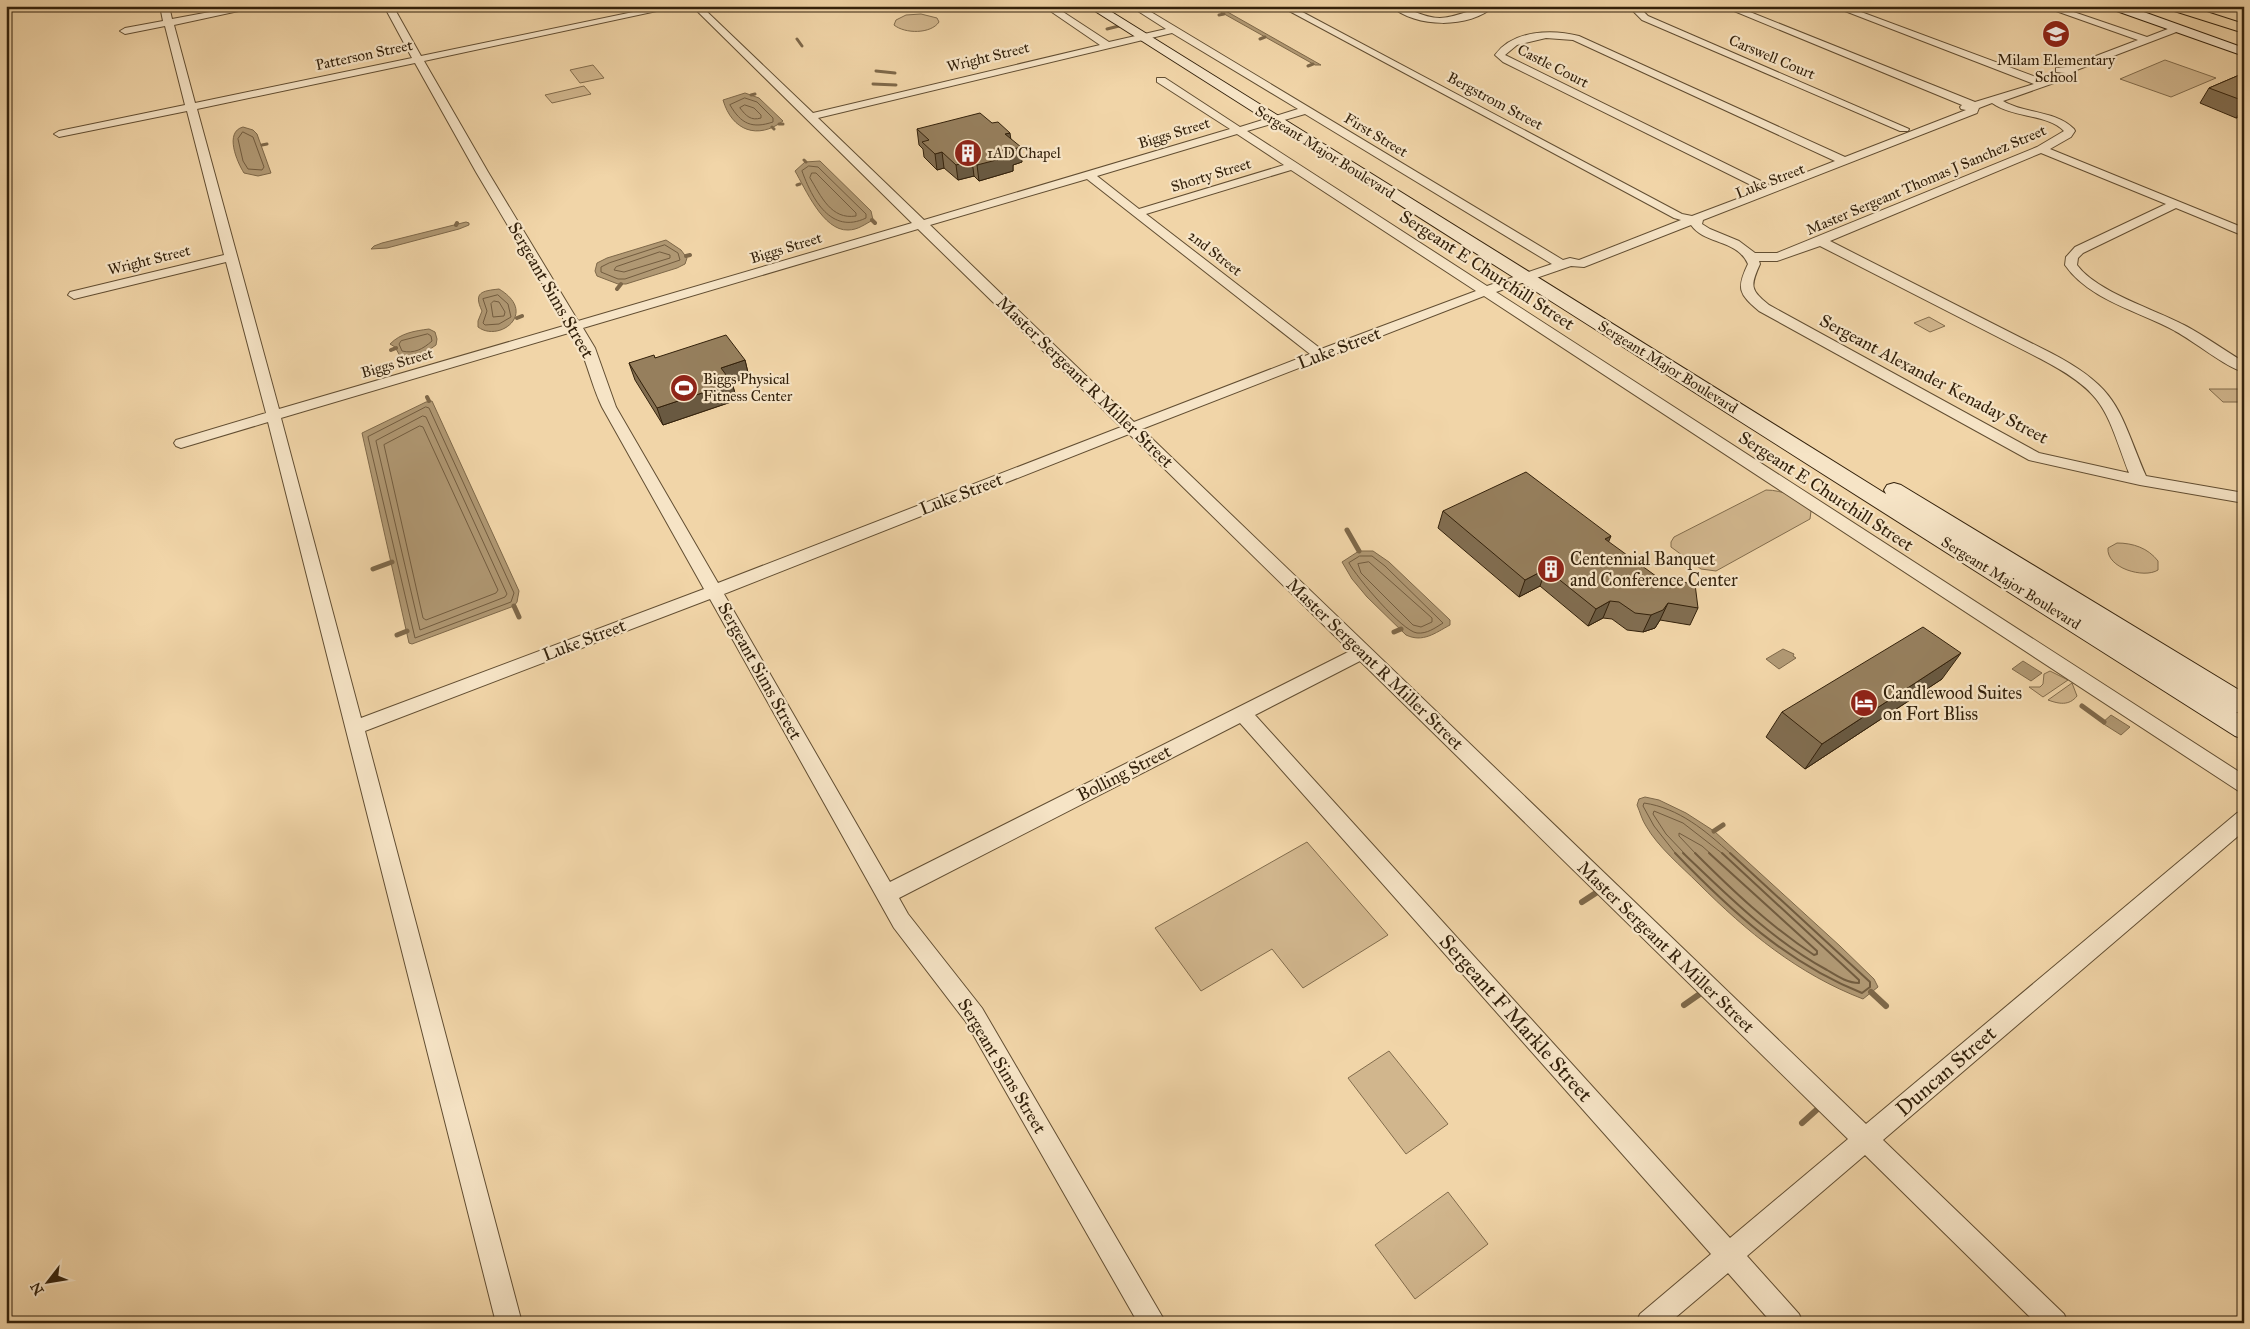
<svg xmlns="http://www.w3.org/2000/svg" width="2250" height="1329" font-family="'IM FELL Great Primer',serif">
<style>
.green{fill:#d1b68d;stroke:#826c4c}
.water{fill:#b09873;stroke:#7e6849}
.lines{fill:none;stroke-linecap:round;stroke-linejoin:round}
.shore-far1{stroke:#725c3f;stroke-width:1}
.shore{stroke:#725c3f;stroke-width:2}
.stream-far3{stroke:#7e6849;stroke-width:3}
.stream-far2{stroke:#7e6849;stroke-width:4}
.stream-far1{stroke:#7e6849;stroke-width:5}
.stream{stroke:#7e6849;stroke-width:6}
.street-casing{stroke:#624e32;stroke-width:2}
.secondary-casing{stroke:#33210b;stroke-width:2}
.highway-casing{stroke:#33210b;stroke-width:2}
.street{fill:#f6e4c6;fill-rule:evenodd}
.secondary{fill:#f6e4c6;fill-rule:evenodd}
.highway{fill:#f1d5a8;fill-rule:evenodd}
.wall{fill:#816d50;stroke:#33210b}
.shaded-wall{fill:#695941;stroke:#33210b}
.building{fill:#967f5d;stroke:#33210b}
.labels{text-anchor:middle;stroke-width:4.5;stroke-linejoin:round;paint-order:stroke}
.far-street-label{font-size:15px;fill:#33210b;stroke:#f6e4c6}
.far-poi-label{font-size:15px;fill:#33210b;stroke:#f6e4c6;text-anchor:start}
.street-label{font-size:18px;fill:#33210b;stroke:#f6e4c6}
.poi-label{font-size:18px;fill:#33210b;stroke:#f6e4c6;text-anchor:start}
.near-street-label{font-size:21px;fill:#33210b;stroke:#f6e4c6}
</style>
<rect width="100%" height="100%" fill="#f1d5a8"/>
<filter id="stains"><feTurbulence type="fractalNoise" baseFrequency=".004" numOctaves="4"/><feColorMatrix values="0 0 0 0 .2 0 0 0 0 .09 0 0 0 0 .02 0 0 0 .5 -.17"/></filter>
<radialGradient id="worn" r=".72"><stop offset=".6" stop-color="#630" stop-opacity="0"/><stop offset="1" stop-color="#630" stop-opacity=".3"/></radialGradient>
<path class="green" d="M 921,14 L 937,18 L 939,22 C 931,34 905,34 894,25 L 896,20 L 906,15 Z
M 2165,60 L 2216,78 L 2171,97 L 2120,79 Z
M 593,65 L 604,78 L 580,83 L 570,70 Z
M 584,86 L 591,94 L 552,103 L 545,95 Z
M 1929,317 L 1945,326 L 1930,332 L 1914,323 Z
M 2209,389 L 2238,389 L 2244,394 L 2244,402 L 2223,402 Z
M 1766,490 C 1783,490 1801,498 1811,511 L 1810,519 L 1716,571 L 1701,569 L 1671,547 L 1671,542 L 1674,537 Z
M 2117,543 C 2133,543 2148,548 2158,561 L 2158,570 C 2144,579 2106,568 2108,548 Z
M 2050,671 L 2068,680 L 2043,697 L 2029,687 L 2040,687 L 2043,684 L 2044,674 Z
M 2072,683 L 2077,696 C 2069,706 2059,704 2048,700 Z
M 1307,842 L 1388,935 L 1303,988 L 1272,949 L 1201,991 L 1155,928 Z
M 1389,1051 L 1448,1124 L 1406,1154 L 1348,1078 Z
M 1448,1192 L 1488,1244 L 1415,1299 L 1375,1245 Z"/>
<path class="water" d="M 1210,6 L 1217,6 L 1321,65 L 1315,65 Z
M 745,93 L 759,98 L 783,121 C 758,140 732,131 723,100 Z
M 243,127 L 253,130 L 257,134 L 271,173 L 258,176 L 244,173 C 237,162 224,132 243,127 Z
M 820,161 L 871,211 L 873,220 C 865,224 858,230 848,230 C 823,231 805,188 795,171 L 805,162 Z
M 466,222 L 469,223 L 469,225 L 459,229 L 387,248 L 371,249 L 374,246 L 382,243 Z
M 666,240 L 681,250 L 687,258 L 685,264 L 677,268 L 626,284 L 618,284 L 597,276 L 595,271 L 597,263 L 607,258 Z
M 499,289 C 539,313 499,343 478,327 L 478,321 L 482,311 C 473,292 482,291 499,289 Z
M 429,329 L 435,332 L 437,339 L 436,345 C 425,353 413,359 400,356 L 395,347 L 390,344 C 401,333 414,331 429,329 Z
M 432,401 L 519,591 L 517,602 L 514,606 L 412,644 L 409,643 L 362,433 L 426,402 Z
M 1359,551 L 1373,551 L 1389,562 L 1450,620 L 1450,625 C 1435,633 1423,643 1406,635 L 1367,597 L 1352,579 L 1342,562 Z
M 1783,649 L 1794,654 L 1793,656 L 1796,658 L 1779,669 L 1766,659 Z
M 2023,661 L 2042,673 L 2031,681 L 2012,669 Z
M 2111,715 L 2130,727 L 2121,735 L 2102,723 Z
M 1645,797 L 1659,800 L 1686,813 L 1714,831 L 1840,946 L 1874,979 L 1878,987 L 1863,999 C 1798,974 1747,932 1698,883 C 1681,866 1658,847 1646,826 C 1642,820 1640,812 1637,805 L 1639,799 Z"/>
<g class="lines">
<path class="shore-far1" d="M 745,98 L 757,102 L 773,118 L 773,122 C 752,129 741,124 730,105 Z
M 745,105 L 754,108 L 761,115 L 761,118 C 751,121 746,116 740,108 Z
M 243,132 L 253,137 L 264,167 L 262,170 L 248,169 L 243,161 L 238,139 Z
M 809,166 L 818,167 L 866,214 L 866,218 C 831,235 812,199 802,171 Z
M 812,173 L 816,173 L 856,213 L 856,216 C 831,220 821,196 810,178 Z
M 665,245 L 678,253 L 680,260 L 625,279 L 618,279 L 601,272 L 601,267 L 609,263 Z
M 660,252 L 670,255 L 670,258 L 624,272 L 614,270 L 616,267 Z
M 498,295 L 508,304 L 511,317 L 499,324 L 485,325 L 483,323 L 487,311 L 483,299 Z
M 494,301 L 499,302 L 505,312 L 504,316 L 493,317 L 491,304 Z
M 428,334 L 431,336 L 432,341 C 423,349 414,354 402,351 L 399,344 L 401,341 Z
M 426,407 L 429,408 L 514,593 L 511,602 L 415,638 L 368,437 Z
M 423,416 L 426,417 L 507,594 L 505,597 L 420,630 L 376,441 Z
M 420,426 L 423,427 L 498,590 L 496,593 L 426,620 L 423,618 L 384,445 Z
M 1360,556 L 1372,556 L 1385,566 L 1443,623 C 1435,628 1427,634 1417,633 C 1402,631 1357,578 1349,563 Z
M 1369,562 L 1432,618 L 1432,622 L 1421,627 L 1413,625 L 1361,573 L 1358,564 Z
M 1676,854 L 1654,826 L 1643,806 L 1644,803 C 1679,808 1706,831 1731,854
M 1685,854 L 1666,834 L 1653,814 L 1654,811 L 1683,823 L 1723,854
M 1696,854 L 1679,836 L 1679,833 L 1702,846 L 1711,854"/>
<path class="shore" d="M 1675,853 C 1730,910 1787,963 1862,993 L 1870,987 L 1870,982 L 1730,853
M 1683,853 C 1728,896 1772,940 1827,970 C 1837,976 1847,983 1859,983 L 1859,980 L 1722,853
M 1695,853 C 1732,890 1770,926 1814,955 L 1817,954 L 1817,951 L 1709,853"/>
<path class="stream-far3" d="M 1219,15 L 1224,14
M 1107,29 L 1123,25
M 797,39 L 802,46
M 1260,39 L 1265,37
M 1308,66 L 1313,64
M 876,71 L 895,73
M 873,84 L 896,85
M 751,95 L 755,94
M 779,124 L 783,124
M 772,127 L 774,129
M 262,145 L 267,144
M 804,160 L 806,162
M 797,185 L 800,184"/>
<path class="stream-far2" d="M 872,220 L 875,223
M 456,225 L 457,223
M 686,256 L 690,255
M 617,289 L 621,284
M 517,318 L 522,316
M 391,350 L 396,348
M 427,397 L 429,401"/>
<path class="stream-far1" d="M 1347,530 L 1359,551
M 373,569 L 392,562
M 514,606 L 519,617
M 1394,632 L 1401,629
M 397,635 L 407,631
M 2082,706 L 2104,722
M 1714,831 L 1723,825"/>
<path class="stream" d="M 1582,902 L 1602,889
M 1871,992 L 1886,1006
M 1684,1005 L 1704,991
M 1802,1123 L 1822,1105"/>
<g class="street-casing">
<path id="street" d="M 160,6 L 169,6 L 172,19 L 242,6 L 262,6 L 174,25 L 195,103 L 412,58 L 384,6 L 393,6 L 421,56 L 662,6 L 680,6 L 424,61 L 488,172 L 578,321 L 912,223 L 692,6 L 701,6 L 813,113 L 1100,45 L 1043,6 L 1054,6 L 1109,42 L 1166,29 L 1130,6 L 1141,6 L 1563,260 L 1570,258 L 1579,260 L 1681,220 L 1674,218 L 1280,6 L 1291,6 L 1682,214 L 1692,216 L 1761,190 L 1503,62 L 1495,55 C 1513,30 1552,29 1579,36 L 1845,157 L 1966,110 L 1961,109 L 1960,107 L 1962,105 L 1722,6 L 1735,6 L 1975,102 L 2034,84 L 1832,6 L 1845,6 L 2044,80 L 2065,73 L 2056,72 L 2056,68 L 2067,67 L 2138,40 L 2042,6 L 2056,6 L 2147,37 L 2173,27 L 2179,27 L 2179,31 L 2074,71 L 2076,74 L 2074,76 L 2003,101 C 2025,114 2055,110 2074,129 L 2075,131 L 2071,137 L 2050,149 L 2244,228 L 2244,236 L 2176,208 L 2083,253 L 2078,258 L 2077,265 C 2097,292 2154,309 2184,325 C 2205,336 2224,350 2244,362 L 2244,372 C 2225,367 2194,341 2175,331 C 2139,311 2089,300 2065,265 L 2066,257 L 2075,247 L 2166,204 L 2041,153 L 1830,241 L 2051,353 C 2120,389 2118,410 2146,476 L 2244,493 L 2244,503 L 2140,485 L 2029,460 L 1759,311 C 1739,294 1736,289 1748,264 C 1737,239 1705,245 1691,225 L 1584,267 L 1571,266 L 1496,292 L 2244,775 L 2244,793 L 2237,790 L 1484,296 L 1142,429 L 1866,1124 L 2237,813 L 2244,811 L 2244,831 L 1883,1140 L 2064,1314 L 2068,1323 L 2036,1323 L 1865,1155 L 1747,1256 L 1799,1314 L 1803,1323 L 1772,1323 L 1728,1273 L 1669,1323 L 1636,1323 L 1640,1314 L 1711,1254 L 1240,723 L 899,898 L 908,914 L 982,1008 L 1166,1323 L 1138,1323 L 966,1022 L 894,928 L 710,599 L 365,731 L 522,1323 L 496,1323 L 268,422 L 181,448 L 176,446 L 174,443 L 176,440 L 266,413 L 226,262 L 74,299 L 68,295 L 70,292 L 224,255 L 187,111 L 59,137 L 54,134 L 59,131 L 185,105 L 165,26 L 125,34 L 120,31 L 125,28 L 163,21 ZM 1172,33 L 1298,109 L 1240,127 L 1165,78 L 1157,78 L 1157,82 L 1230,129 L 924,220 L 818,118 ZM 1546,38 L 1573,40 L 1835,161 L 1771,186 L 1505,55 L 1517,45 ZM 415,63 L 476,172 L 567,325 L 279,409 L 197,109 ZM 1992,103 C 2013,118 2048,114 2064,131 L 2037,147 L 1777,253 L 1755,253 L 1739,241 L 1710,229 L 1702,224 L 1703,220 L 1977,113 L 1979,108 ZM 1305,114 L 1552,264 L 1487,286 L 1247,131 ZM 1237,134 L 1284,165 L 1139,209 L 1097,176 ZM 1291,170 L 1476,291 L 1321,349 L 1146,214 ZM 1087,179 L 1310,354 L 1134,422 L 930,225 ZM 918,229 L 1121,427 L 718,583 L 616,407 L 595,348 L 583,328 ZM 1820,246 L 2041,359 C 2106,393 2105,409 2129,473 L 2039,453 L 1769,305 C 1750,290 1750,286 1760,264 L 1759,261 L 1777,261 ZM 572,332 C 586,355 590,382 602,407 L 704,589 L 361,718 L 281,418 ZM 1129,434 L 1350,651 L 890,882 L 724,594 ZM 1360,661 L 1848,1139 L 1730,1238 L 1255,715 Z
M 1391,6 C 1408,6 1422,18 1440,18 C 1460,17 1476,6 1494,6 C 1470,29 1415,28 1391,6 Z
M 1638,6 L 1647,6 L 1643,11 L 1648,16 L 1909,129 L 1908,131 L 1900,131 L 1642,20 L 1633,11 Z"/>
</g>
<g class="secondary-casing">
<path id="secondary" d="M 1087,6 L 1102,6 L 1886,494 L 1884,490 L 1887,485 L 1894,483 L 1901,485 L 2244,693 L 2244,714 L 2236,712 L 2244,717 L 2244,739 L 2235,736 Z
M 2109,6 L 2127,6 L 2244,48 L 2244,56 L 2111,9 Z"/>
</g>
<g class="highway-casing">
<path id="highway" d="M 2166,6 L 2188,6 L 2244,24 L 2244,33 L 2168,9 Z"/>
</g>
<use href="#street" class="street"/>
<use href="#secondary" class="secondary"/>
<use href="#highway" class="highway"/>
</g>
<path class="wall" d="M 2244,73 L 2244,118 L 2239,117 L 2236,118 L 2200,103 L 2209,88 Z
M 917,129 L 1011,139 L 1022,162 L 1013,165 L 1013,171 L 979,181 L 974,176 L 958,180 L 944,168 L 937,170 L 924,157 L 923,149 L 919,145 Z
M 655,358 L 745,360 L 749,377 L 732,383 L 737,400 L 663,425 L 635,380 L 629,363 Z
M 1443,511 L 1698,608 L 1690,625 L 1660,620 L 1655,628 L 1643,632 L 1627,630 L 1612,619 L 1603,618 L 1588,626 L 1540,586 L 1519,597 L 1438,528 Z
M 1942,679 L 1805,769 L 1766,737 L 1782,712 Z"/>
<path class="shaded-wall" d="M 2244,107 L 2244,110 L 2239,117 L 2236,118 Z
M 1010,133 L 1012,148 L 1005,134 Z
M 1021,147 L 1022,162 L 1013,165 L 1013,171 L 979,181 L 977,165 L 1006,151 Z
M 942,152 L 944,168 L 937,170 L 935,154 Z
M 972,160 L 974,176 L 958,180 L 956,165 Z
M 745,360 L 749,377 L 726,385 L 721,368 Z
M 6,378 L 10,382 L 10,430 L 6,431 Z
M 732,383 L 737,400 L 663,425 L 657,408 Z
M 1611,536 L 1604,553 L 1605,539 Z
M 1546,569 L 1540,586 L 1519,597 L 1525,580 Z
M 1610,601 L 1603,618 L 1588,626 L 1596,609 Z
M 1668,603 L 1660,620 L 1655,628 L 1643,632 L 1651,615 Z
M 1961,653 L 1942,679 L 1805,769 L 1822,744 Z"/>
<path class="building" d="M 2244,73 L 2244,101 L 2209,88 Z
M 980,113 L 992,123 L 998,122 L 1010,133 L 1005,134 L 1021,147 L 1006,151 L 1012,156 L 977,165 L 972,160 L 956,165 L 942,152 L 935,154 L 922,142 L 929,140 L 917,129 Z
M 726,335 L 745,360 L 721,368 L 732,383 L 657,408 L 629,363 L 654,355 L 655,358 Z
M 1526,472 L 1611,536 L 1605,539 L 1660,579 L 1695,584 L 1698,608 L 1668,603 L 1663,610 L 1651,615 L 1635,613 L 1619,602 L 1610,601 L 1596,609 L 1546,569 L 1525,580 L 1443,511 Z
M 1923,627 L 1961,653 L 1822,744 L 1782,712 Z"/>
<defs>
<g id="school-disc" transform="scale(1.4375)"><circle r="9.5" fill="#8f2418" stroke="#f6e4c6"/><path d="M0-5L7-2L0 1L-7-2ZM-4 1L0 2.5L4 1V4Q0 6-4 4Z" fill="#fff"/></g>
<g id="building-disc" transform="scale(1.4375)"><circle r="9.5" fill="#8f2418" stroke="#f6e4c6"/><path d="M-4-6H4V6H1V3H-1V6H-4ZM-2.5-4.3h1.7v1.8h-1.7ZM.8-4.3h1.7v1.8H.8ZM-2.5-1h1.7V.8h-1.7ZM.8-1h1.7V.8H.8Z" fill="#fff"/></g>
<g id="stadium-disc" transform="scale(1.4375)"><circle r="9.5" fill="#8f2418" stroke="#f6e4c6"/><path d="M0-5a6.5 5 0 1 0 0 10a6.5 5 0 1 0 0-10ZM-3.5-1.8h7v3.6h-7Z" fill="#fff"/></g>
<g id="hotel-disc" transform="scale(1.4375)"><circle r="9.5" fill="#8f2418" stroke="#f6e4c6"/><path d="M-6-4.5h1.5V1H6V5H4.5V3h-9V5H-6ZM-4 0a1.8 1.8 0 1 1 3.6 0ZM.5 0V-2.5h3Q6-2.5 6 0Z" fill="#fff"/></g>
</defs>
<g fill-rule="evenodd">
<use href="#school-disc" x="2056" y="34"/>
<use href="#building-disc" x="968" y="153"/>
<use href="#stadium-disc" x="684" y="388"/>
<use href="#building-disc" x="1551" y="569"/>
<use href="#hotel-disc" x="1864" y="703"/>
</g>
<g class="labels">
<g class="far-street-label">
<text transform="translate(364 55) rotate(-12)" y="5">Patterson Street</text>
<text transform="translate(988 57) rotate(-14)" y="5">Wright Street</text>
<text transform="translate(1772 57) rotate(23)" y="5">Carswell Court</text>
<text transform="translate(1553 66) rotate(27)" y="5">Castle Court</text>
<text transform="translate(1495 101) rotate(28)" y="5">Bergstrom Street</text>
<text transform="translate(1174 133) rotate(-17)" y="5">Biggs Street</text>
<text transform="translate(1376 135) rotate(31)" y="5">First Street</text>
<text transform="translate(1325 152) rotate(32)" y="5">Sergeant Major Boulevard</text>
<text transform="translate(1211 175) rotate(-17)" y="5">Shorty Street</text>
<text transform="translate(1926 180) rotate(-23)" y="5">Master Sergeant Thomas J Sanchez Street</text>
<text transform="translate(1770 181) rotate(-21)" y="5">Luke Street</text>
<text transform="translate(786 248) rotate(-17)" y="5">Biggs Street</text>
<text transform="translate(1215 253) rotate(38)" y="5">2nd Street</text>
<text transform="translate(149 260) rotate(-14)" y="5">Wright Street</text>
<text transform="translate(397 363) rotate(-16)" y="5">Biggs Street</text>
<text transform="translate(1668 367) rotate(32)" y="5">Sergeant Major Boulevard</text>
<text transform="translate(2011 583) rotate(32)" y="5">Sergeant Major Boulevard</text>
</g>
<g class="far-poi-label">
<text x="2056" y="65" text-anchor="middle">Milam Elementary<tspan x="2056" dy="17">School</tspan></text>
<text x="987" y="158">1AD Chapel</text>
<text x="703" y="384">Biggs Physical<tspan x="703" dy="17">Fitness Center</tspan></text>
</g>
<g class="street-label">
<text transform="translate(1487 270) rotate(33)" y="6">Sergeant E Churchill Street</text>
<text transform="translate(551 290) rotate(60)" y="6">Sergeant Sims Street</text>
<text transform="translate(1339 348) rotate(-21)" y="6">Luke Street</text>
<text transform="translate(1934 379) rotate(28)" y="6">Sergeant Alexander Kenaday Street</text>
<text transform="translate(1085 382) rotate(44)" y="6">Master Sergeant R Miller Street</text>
<text transform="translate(1826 491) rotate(33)" y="6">Sergeant E Churchill Street</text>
<text transform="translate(961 494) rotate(-21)" y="6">Luke Street</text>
<text transform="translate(584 640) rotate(-21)" y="6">Luke Street</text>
<text transform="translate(1375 664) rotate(44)" y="6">Master Sergeant R Miller Street</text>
<text transform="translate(760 671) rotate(61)" y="6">Sergeant Sims Street</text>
<text transform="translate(1124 773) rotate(-27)" y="6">Bolling Street</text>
<text transform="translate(1666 947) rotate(44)" y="6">Master Sergeant R Miller Street</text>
<text transform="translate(1002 1066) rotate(59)" y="6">Sergeant Sims Street</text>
</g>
<g class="poi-label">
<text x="1570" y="565">Centennial Banquet<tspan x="1570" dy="21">and Conference Center</tspan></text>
<text x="1883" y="699">Candlewood Suites<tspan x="1883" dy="21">on Fort Bliss</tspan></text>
</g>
<g class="near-street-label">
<text transform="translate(1516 1018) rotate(48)" y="7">Sergeant F Markle Street</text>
<text transform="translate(1946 1071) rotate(-41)" y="7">Duncan Street</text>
</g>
</g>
<rect width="2250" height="1329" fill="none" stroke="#f1d5a8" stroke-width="25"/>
<rect x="8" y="8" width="2235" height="1314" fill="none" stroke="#33210b" stroke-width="2.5"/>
<rect x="12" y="12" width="2225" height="1304" fill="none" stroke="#33210b"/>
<g transform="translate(48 1282) rotate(239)" stroke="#f6e4c6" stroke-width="4" paint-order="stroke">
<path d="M0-4L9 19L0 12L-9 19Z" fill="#33210b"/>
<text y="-8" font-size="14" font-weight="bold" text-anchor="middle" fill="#33210b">N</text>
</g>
<rect width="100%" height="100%" filter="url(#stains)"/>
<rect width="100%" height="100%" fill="url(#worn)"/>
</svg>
